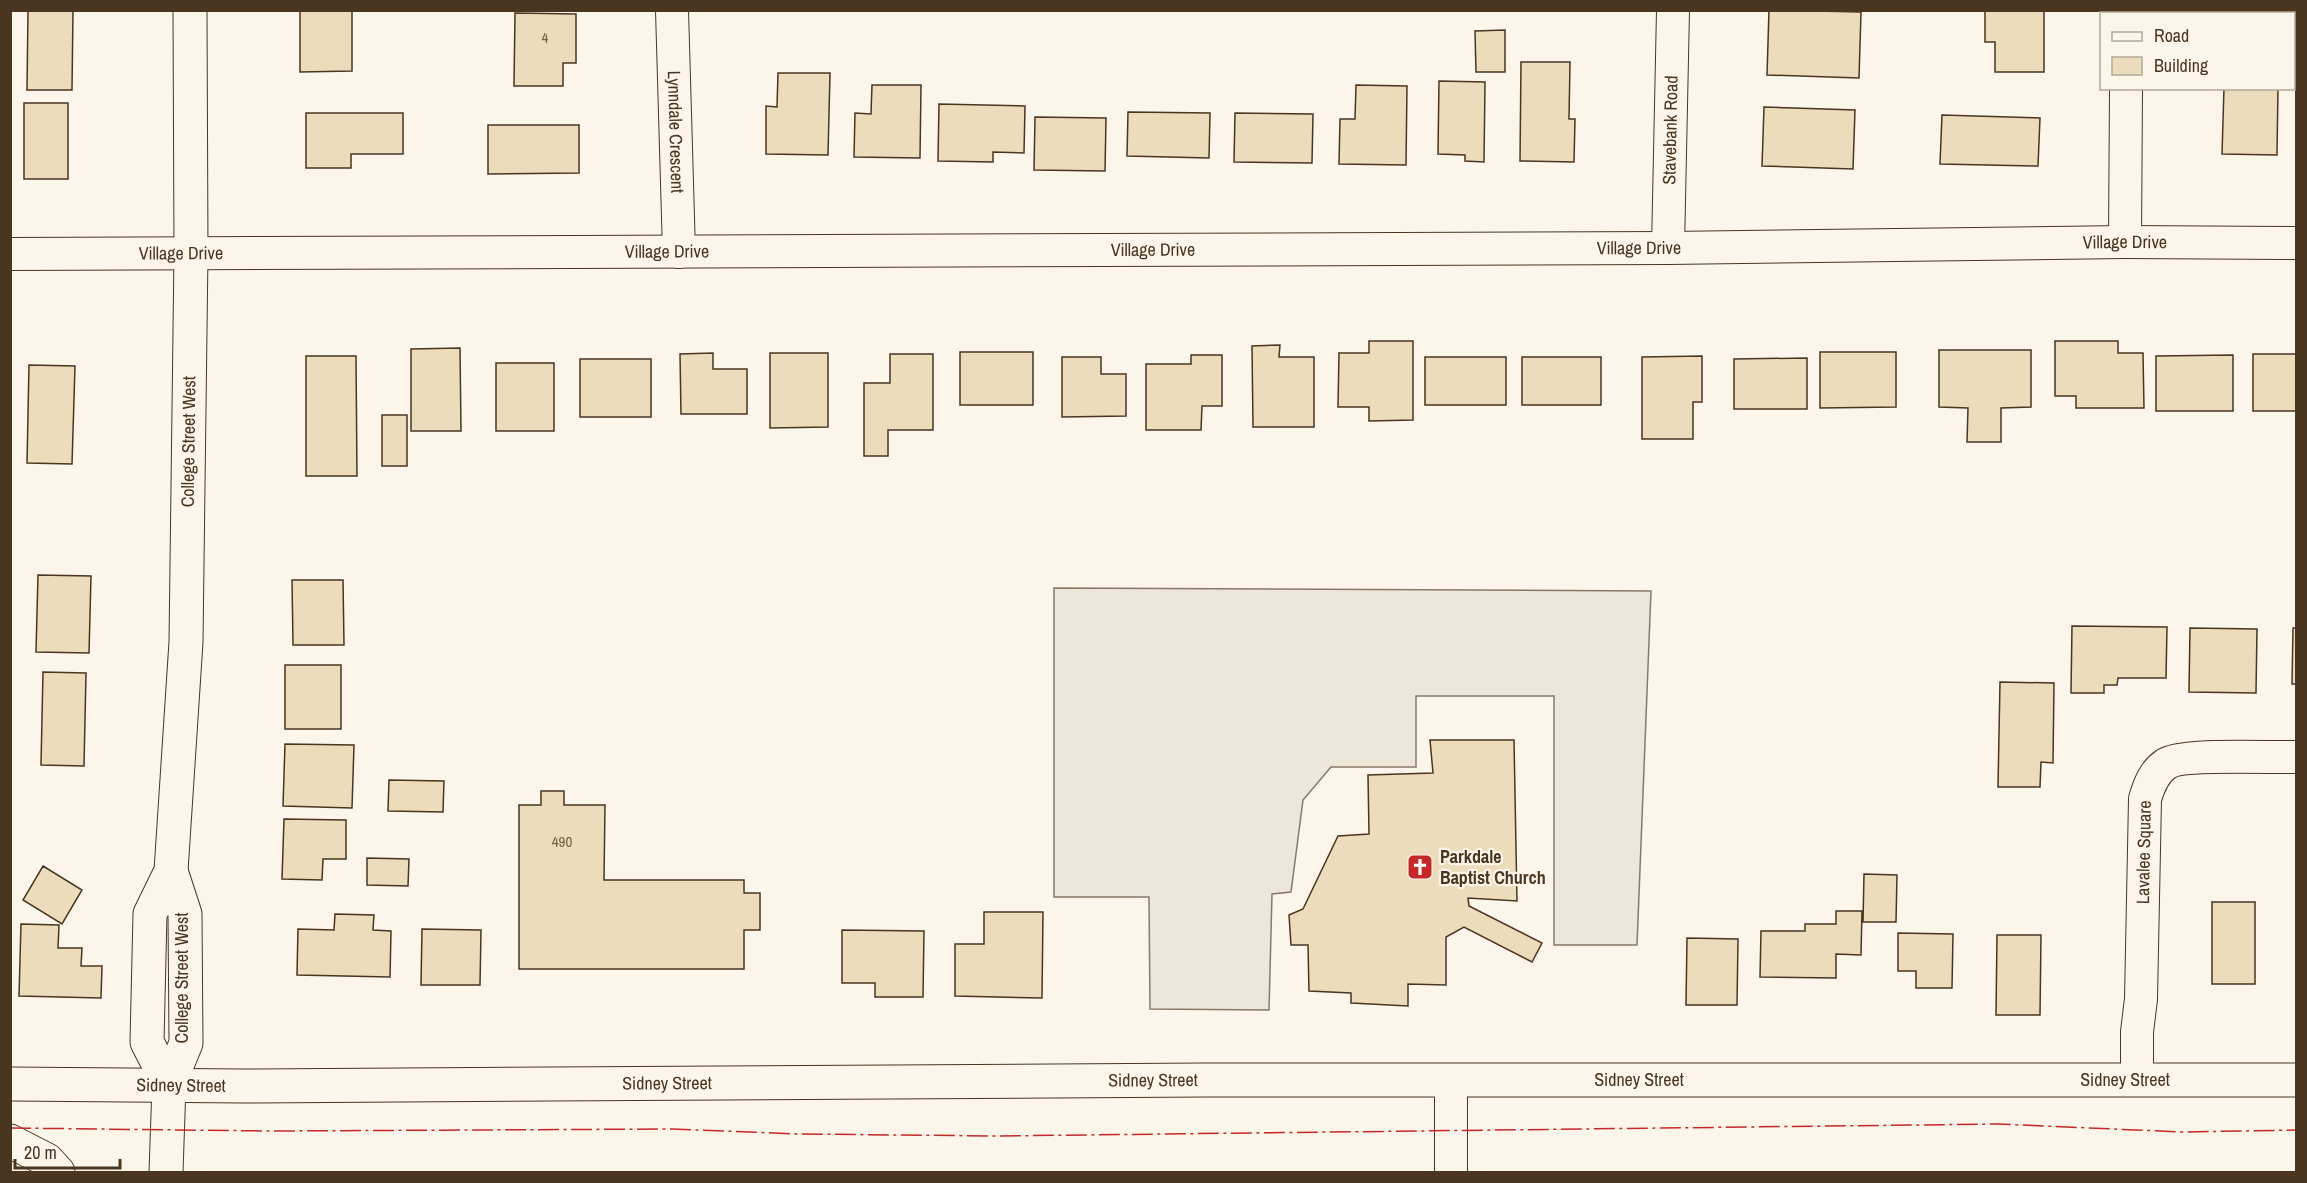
<svg xmlns="http://www.w3.org/2000/svg" width="2307" height="1183" font-family="'Archivo Narrow',sans-serif">
<style>
.parking{fill:#ede7d9;stroke:#887966;stroke-width:1.5}
.building{fill:#ecdcbc;stroke:#4a3520;stroke-width:1.5}
.lines{fill:none;stroke-linecap:round;stroke-linejoin:round}
.street-casing{stroke:#4a3520;stroke-width:34}
.secondary-casing{stroke:#4a3520;stroke-width:35}
.street{stroke:#fbf6e9;stroke-width:32}
.secondary{stroke:#fbf6e9;stroke-width:33}
.power{stroke:#c62828;stroke-width:1.5;stroke-dasharray:21 4.5 3 4.5;stroke-linecap:butt}
.labels{text-anchor:middle;stroke-width:4.5;stroke-linejoin:round;paint-order:stroke}
.number-label{font-size:15px;fill:#725f47}
.street-label{font-size:18px;fill:#4a3520;stroke:#fbf6e9}
.poi-label{font-size:18px;font-weight:bold;fill:#4a3520;stroke:#fbf6e9;text-anchor:start}
</style>
<rect width="100%" height="100%" fill="#fbf6e9"/>
<path class="parking" d="M 1054,588 L 1651,591 L 1637,945 L 1554,945 L 1554,696 L 1416,696 L 1416,767 L 1331,767 L 1303,800 L 1291,892 L 1272,894 L 1269,1010 L 1150,1009 L 1149,897 L 1054,897 Z"/>
<path class="building" d="M 28,10 L 73,10 L 72,90 L 27,90 Z
M 300,10 L 352,10 L 352,71 L 300,72 Z
M 1769,10 L 1861,12 L 1859,78 L 1767,75 Z
M 1985,10 L 2044,10 L 2044,72 L 1995,72 L 1995,42 L 1985,42 Z
M 515,13 L 576,14 L 576,63 L 563,63 L 563,86 L 514,86 Z
M 1505,30 L 1505,72 L 1476,72 L 1475,31 Z
M 1521,62 L 1570,62 L 1569,119 L 1575,119 L 1574,162 L 1520,161 Z
M 778,73 L 830,73 L 828,155 L 766,154 L 766,106 L 777,107 Z
M 1439,81 L 1485,82 L 1484,162 L 1465,161 L 1465,155 L 1438,154 Z
M 872,85 L 921,85 L 920,158 L 854,157 L 855,113 L 871,114 Z
M 1356,85 L 1407,86 L 1406,165 L 1339,164 L 1340,119 L 1355,119 Z
M 2224,88 L 2278,88 L 2277,155 L 2222,154 Z
M 24,103 L 68,103 L 68,179 L 24,179 Z
M 939,104 L 1025,106 L 1024,153 L 993,152 L 993,162 L 938,161 Z
M 1764,107 L 1855,110 L 1853,169 L 1762,166 Z
M 1128,112 L 1210,113 L 1209,158 L 1127,156 Z
M 306,113 L 403,113 L 403,154 L 351,154 L 351,168 L 306,168 Z
M 1235,113 L 1313,114 L 1312,163 L 1234,162 Z
M 1942,115 L 2040,118 L 2038,166 L 1940,164 Z
M 1035,117 L 1106,118 L 1105,171 L 1034,170 Z
M 488,125 L 579,125 L 579,173 L 488,174 Z
M 1369,341 L 1413,341 L 1413,420 L 1369,421 L 1369,407 L 1338,407 L 1339,353 L 1369,353 Z
M 2055,341 L 2118,341 L 2118,353 L 2143,353 L 2144,408 L 2076,408 L 2076,396 L 2055,396 Z
M 1280,345 L 1279,357 L 1314,357 L 1314,427 L 1253,427 L 1252,346 Z
M 460,348 L 461,431 L 411,431 L 411,349 Z
M 1939,350 L 2031,350 L 2031,407 L 2001,408 L 2001,442 L 1967,442 L 1968,408 L 1939,407 Z
M 960,352 L 1033,352 L 1033,405 L 960,405 Z
M 1820,352 L 1896,352 L 1896,407 L 1820,408 Z
M 713,353 L 713,369 L 747,369 L 747,414 L 681,414 L 680,354 Z
M 770,353 L 828,353 L 828,427 L 770,428 Z
M 890,354 L 933,354 L 933,430 L 888,430 L 888,456 L 864,456 L 864,383 L 890,383 Z
M 2253,354 L 2296,354 L 2296,411 L 2253,411 Z
M 1191,355 L 1222,355 L 1222,406 L 1202,406 L 1201,430 L 1146,430 L 1146,364 L 1191,364 Z
M 2233,355 L 2233,411 L 2156,411 L 2156,356 Z
M 306,356 L 356,356 L 357,476 L 306,476 Z
M 1702,356 L 1702,402 L 1693,402 L 1693,439 L 1642,439 L 1642,357 Z
M 1062,357 L 1101,357 L 1101,374 L 1126,374 L 1126,416 L 1062,417 Z
M 1425,357 L 1506,357 L 1506,405 L 1425,405 Z
M 1522,357 L 1601,357 L 1601,405 L 1522,405 Z
M 1807,358 L 1807,409 L 1734,409 L 1734,359 Z
M 580,359 L 651,359 L 651,417 L 580,417 Z
M 496,363 L 554,363 L 554,431 L 496,431 Z
M 29,365 L 75,366 L 72,464 L 27,463 Z
M 382,415 L 407,415 L 407,466 L 382,466 Z
M 38,575 L 91,576 L 89,653 L 36,652 Z
M 292,580 L 343,580 L 344,645 L 293,645 Z
M 2072,626 L 2167,627 L 2166,678 L 2118,678 L 2117,685 L 2104,685 L 2104,693 L 2071,693 Z
M 2190,628 L 2257,629 L 2256,693 L 2189,692 Z
M 2293,628 L 2296,628 L 2296,684 L 2292,684 Z
M 285,665 L 341,665 L 341,729 L 285,729 Z
M 43,672 L 86,673 L 84,766 L 41,765 Z
M 2000,682 L 2054,683 L 2053,763 L 2041,762 L 2040,787 L 1998,787 Z
M 1430,740 L 1514,740 L 1517,901 L 1468,898 L 1469,906 L 1542,943 L 1532,962 L 1464,927 L 1446,937 L 1446,985 L 1408,984 L 1408,1006 L 1351,1003 L 1351,993 L 1309,991 L 1308,945 L 1291,945 L 1289,915 L 1303,909 L 1338,836 L 1369,834 L 1368,775 L 1433,773 Z
M 285,744 L 354,745 L 352,808 L 283,806 Z
M 389,780 L 444,781 L 443,812 L 388,811 Z
M 541,791 L 564,791 L 564,805 L 605,805 L 604,880 L 744,880 L 744,893 L 760,893 L 760,930 L 744,930 L 744,969 L 519,969 L 519,805 L 541,805 Z
M 284,819 L 346,820 L 346,859 L 323,859 L 322,880 L 282,879 Z
M 367,858 L 409,859 L 408,886 L 367,885 Z
M 43,866 L 82,890 L 62,924 L 23,900 Z
M 1864,874 L 1897,875 L 1896,922 L 1863,922 Z
M 2212,902 L 2255,902 L 2255,984 L 2212,984 Z
M 1836,911 L 1862,911 L 1861,955 L 1836,954 L 1836,978 L 1760,977 L 1761,931 L 1805,931 L 1805,924 L 1836,924 Z
M 984,912 L 1043,912 L 1042,998 L 955,996 L 955,944 L 984,944 Z
M 335,914 L 374,915 L 373,930 L 391,931 L 390,977 L 297,975 L 298,929 L 334,930 Z
M 21,924 L 59,925 L 58,948 L 82,948 L 81,966 L 102,966 L 101,998 L 19,996 Z
M 422,929 L 481,930 L 480,985 L 421,985 Z
M 842,930 L 924,931 L 923,997 L 875,997 L 875,983 L 842,983 Z
M 1898,933 L 1953,934 L 1952,988 L 1916,988 L 1916,971 L 1898,971 Z
M 1997,935 L 2041,935 L 2040,1015 L 1996,1015 Z
M 1687,938 L 1738,939 L 1737,1005 L 1686,1005 Z"/>
<g class="lines">
<g class="street-casing">
<g id="street">
<path id="s1" d="M 672,10 L 679,252"/>
<path d="M 2126,14 L 2126,10"/>
<path d="M 2125,242 L 2126,88"/>
<path id="s2" d="M 1668,248 L 1673,10"/>
<path id="s3" d="M 10,254 L 1668,248 L 2125,242 L 2296,243"/>
<path d="M 1451,1080 L 1451,1172"/>
<path id="s4" d="M 2137,1080 L 2137,1032 L 2141,999 L 2145,799 C 2149,785 2154,772 2166,764 C 2181,753 2273,758 2296,757"/>
</g>
</g>
<g class="secondary-casing">
<g id="secondary">
<path id="s5" d="M 10,1084 L 243,1086 L 1205,1080 L 2296,1080"/>
<path id="s6" d="M 169,1085 L 147,1042 L 150,914 L 171,871 L 186,642 L 191,253 L 190,10"/>
<path d="M 10,1141 L 47,1160 L 58,1172"/>
<path d="M 166,1172 L 169,1085 L 186,1043 L 185,914 L 171,871"/>
</g>
</g>
<use href="#street" class="street"/>
<use href="#secondary" class="secondary"/>
<path class="power" d="M 10,1128 L 271,1131 L 672,1129 L 798,1134 L 999,1136 L 1998,1124 L 2182,1132 L 2296,1130"/>
</g>
<defs>
<g id="church-square" transform="scale(1.35)"><rect x="-9" y="-9" width="18" height="18" rx="4" fill="#c62828" stroke="#fbf6e9"/><path d="M-1.2-6h2.4v3.5h3.3v2.4h-3.3V6h-2.4V-.1h-3.3v-2.4h3.3Z" fill="#fff"/></g>
</defs>
<g fill-rule="evenodd">
<use href="#church-square" x="1420" y="867"/>
</g>
<g class="labels">
<g class="number-label">
<text x="545" y="43">4</text>
<text x="562" y="847">490</text>
</g>
<g class="street-label">
<text dy="6" stroke="none"><textPath href="#s2" startOffset="118">Stavebank Road</textPath></text>
<text dy="6" stroke="none"><textPath href="#s1" startOffset="122">Lynndale Crescent</textPath></text>
<text dy="6" stroke="none"><textPath href="#s3" startOffset="2115">Village Drive</textPath></text>
<text dy="6" stroke="none"><textPath href="#s3" startOffset="1629">Village Drive</textPath></text>
<text dy="6" stroke="none"><textPath href="#s3" startOffset="1143">Village Drive</textPath></text>
<text dy="6" stroke="none"><textPath href="#s3" startOffset="657">Village Drive</textPath></text>
<text dy="6" stroke="none"><textPath href="#s3" startOffset="171">Village Drive</textPath></text>
<text dy="6" stroke="none"><textPath href="#s6" startOffset="654">College Street West</textPath></text>
<text dy="6" stroke="none"><textPath href="#s4" startOffset="228">Lavalee Square</textPath></text>
<text transform="translate(182 978) rotate(-90)" y="6">College Street West</text>
<text dy="6" stroke="none"><textPath href="#s5" startOffset="2115">Sidney Street</textPath></text>
<text dy="6" stroke="none"><textPath href="#s5" startOffset="1143">Sidney Street</textPath></text>
<text dy="6" stroke="none"><textPath href="#s5" startOffset="1629">Sidney Street</textPath></text>
<text dy="6" stroke="none"><textPath href="#s5" startOffset="657">Sidney Street</textPath></text>
<text dy="6" stroke="none"><textPath href="#s5" startOffset="171">Sidney Street</textPath></text>
</g>
<g class="poi-label">
<text x="1440" y="863">Parkdale<tspan x="1440" dy="21">Baptist Church</tspan></text>
</g>
</g>
<rect width="2307" height="1183" fill="none" stroke="#4a3520" stroke-width="24"/>
<rect x="2100" y="12" width="195" height="78" fill="#fbf6e9" stroke="#b4a999" stroke-width="1.5"/>
<rect x="2112" y="32" width="30" height="9" fill="#fbf6e9" stroke="#b4a999" stroke-width="1.5"/>
<text x="2154" y="42" font-size="18" fill="#4a3520">Road</text>
<rect x="2112" y="57" width="30" height="18" fill="#ecdcbc" stroke="#b4a999" stroke-width="1.5"/>
<text x="2154" y="72" font-size="18" fill="#4a3520">Building</text>
<path d="M15 1159v9h105v-9" fill="none" stroke="#4a3520" stroke-width="3"/>
<text x="24" y="1159" font-size="18" fill="#4a3520" stroke="#fbf6e9" stroke-width="4.5" paint-order="stroke">20 m</text>
</svg>
